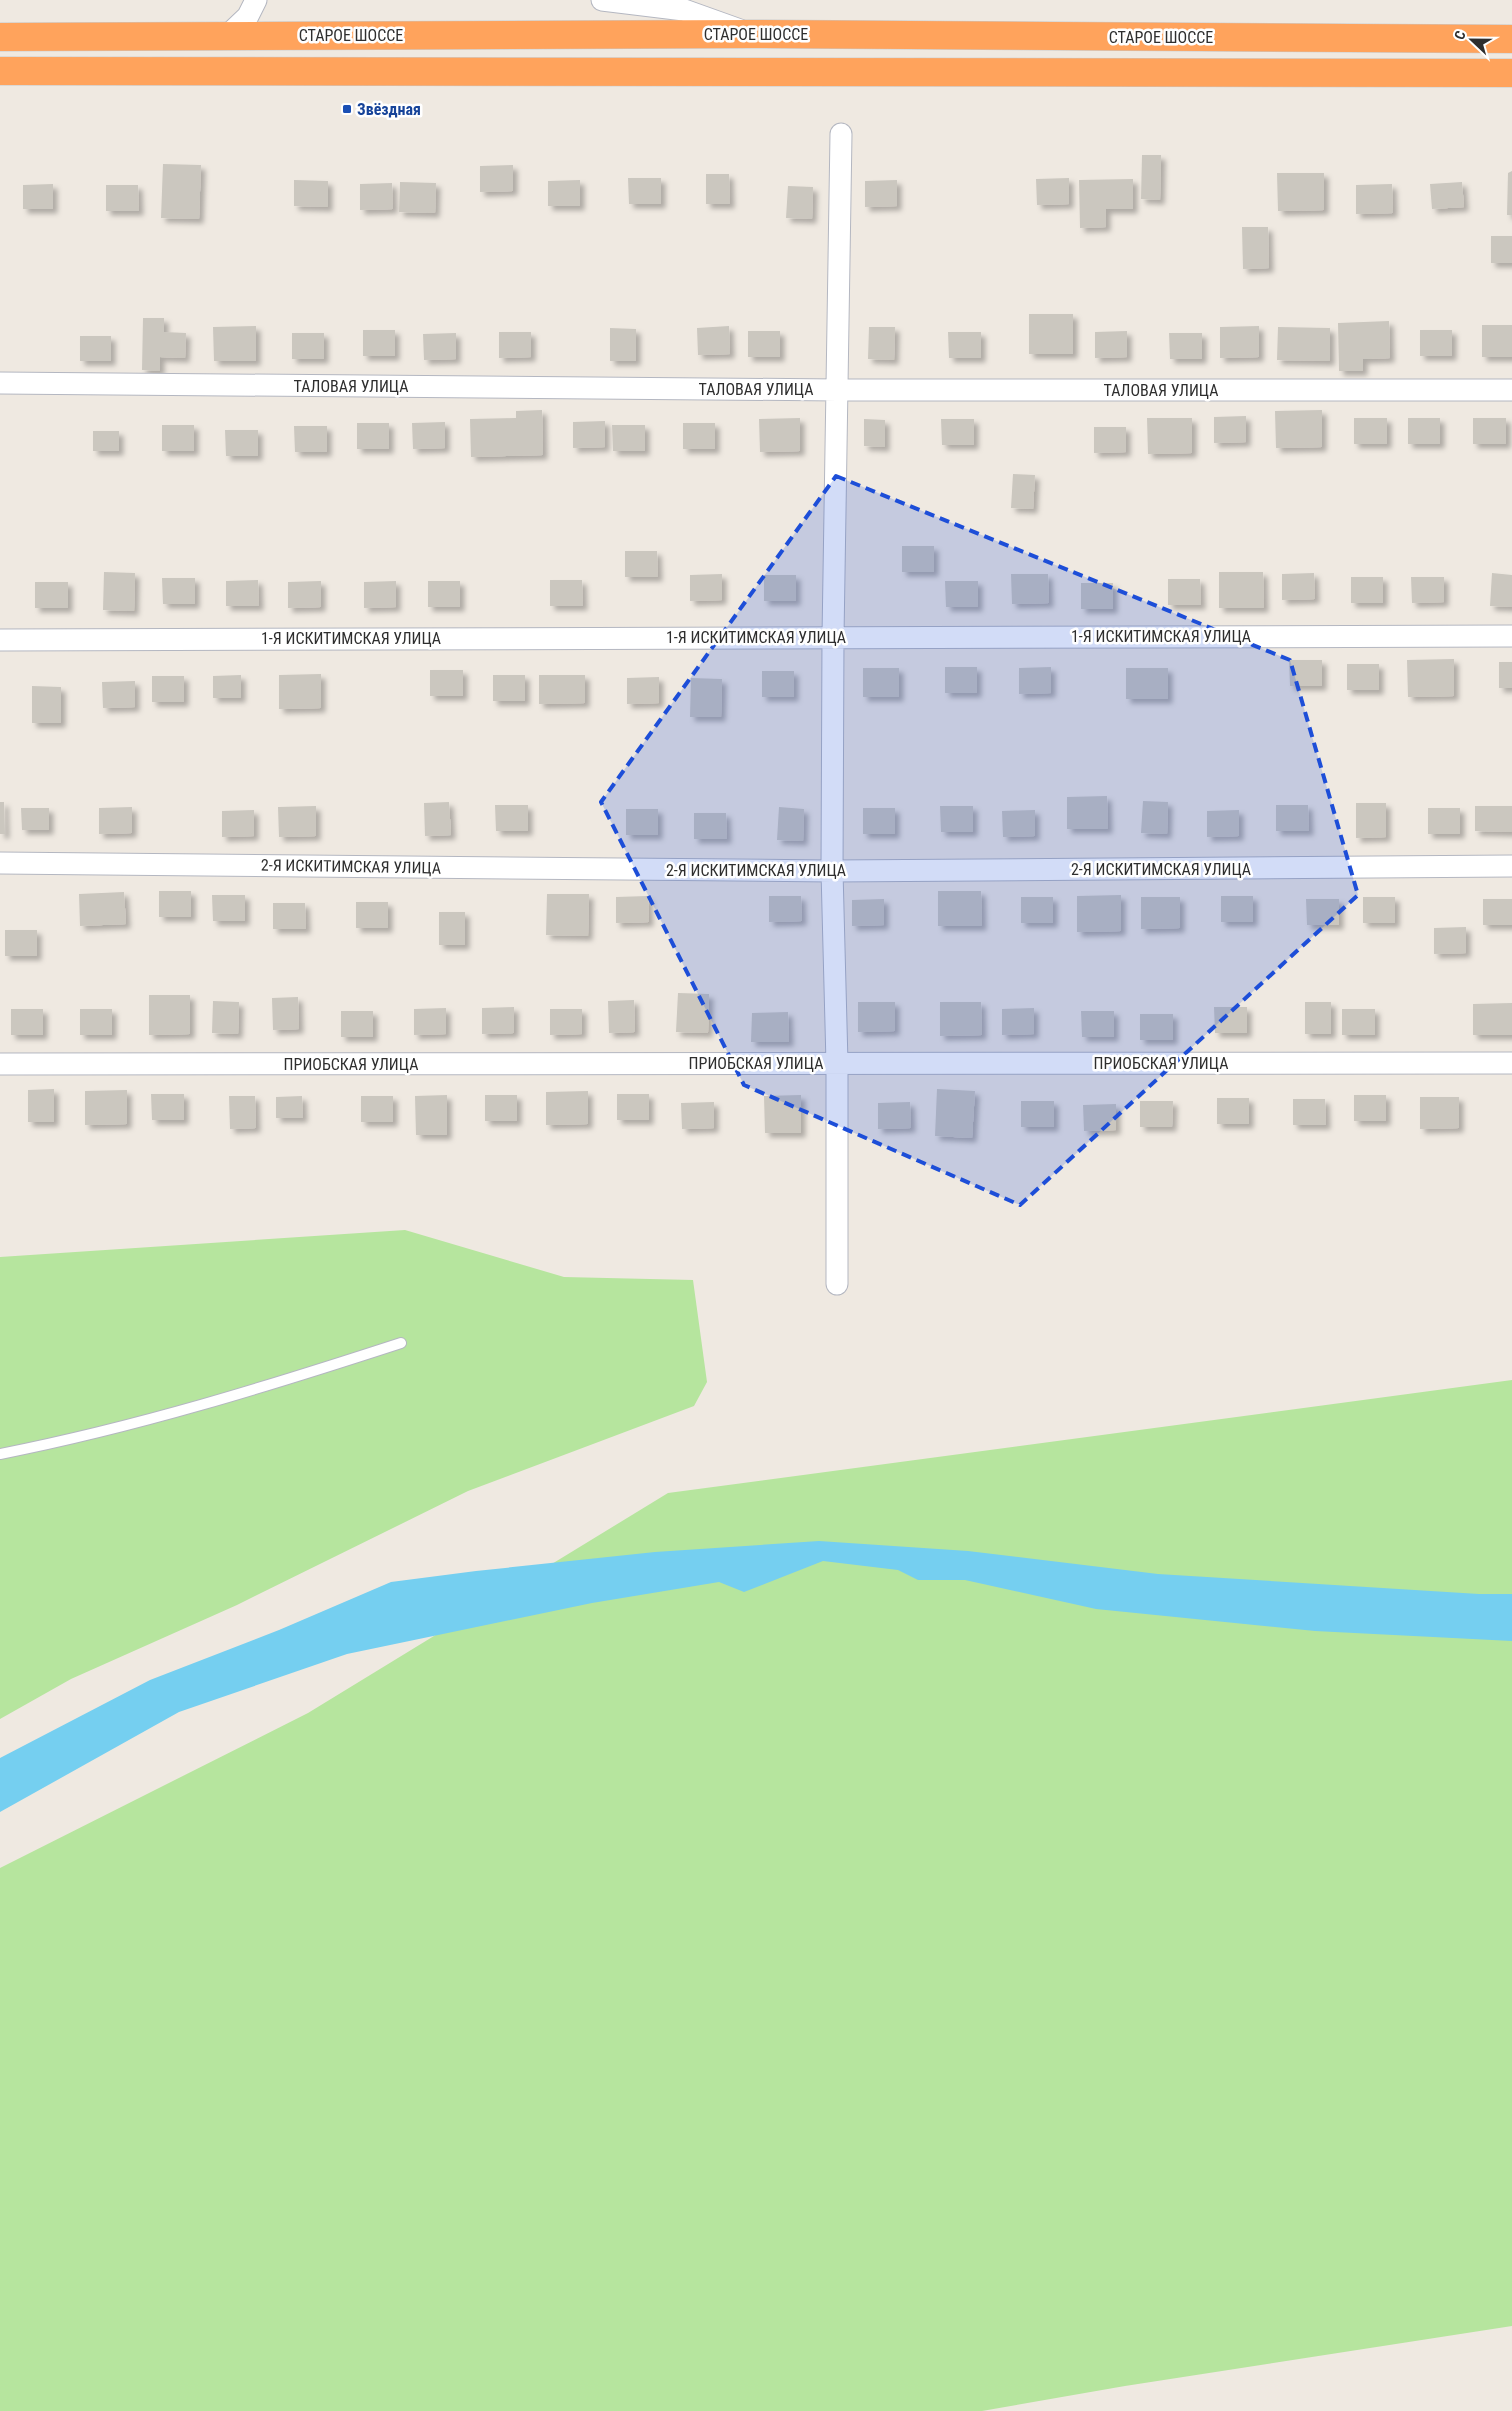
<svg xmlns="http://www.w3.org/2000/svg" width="1512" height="2411" font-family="'Roboto Condensed',sans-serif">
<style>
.green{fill:#b6e59e}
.water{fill:#75cff0}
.building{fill:#cbc7bf;filter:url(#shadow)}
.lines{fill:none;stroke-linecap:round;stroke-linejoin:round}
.lane-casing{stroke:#b4b7c1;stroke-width:12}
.street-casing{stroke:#b4b7c1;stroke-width:23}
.highway-casing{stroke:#c9c9c9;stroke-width:29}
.lane{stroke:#fff;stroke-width:10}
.street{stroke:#fff;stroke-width:21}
.highway{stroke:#ffa35c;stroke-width:28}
.marked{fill:#1d4ed8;fill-opacity:0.2;stroke:#1d4ed8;stroke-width:4;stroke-dasharray:10 6;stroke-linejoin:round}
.transit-dot{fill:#1a4fb4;stroke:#fff;stroke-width:2}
.labels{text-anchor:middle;stroke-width:5;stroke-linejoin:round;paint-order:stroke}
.street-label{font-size:16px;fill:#2e2e2e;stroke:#fff}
.transit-label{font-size:16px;font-weight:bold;fill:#164399;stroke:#fff;text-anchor:start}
</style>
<defs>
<filter id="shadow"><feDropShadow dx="4.5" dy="4.5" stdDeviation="2.5" flood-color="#0004"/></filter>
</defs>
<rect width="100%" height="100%" fill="#efe9e1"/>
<path class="green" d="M 405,1230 L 564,1277 L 693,1280 L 707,1382 L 694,1406 L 468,1491 L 237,1605 L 71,1679 L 0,1719 L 0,1257 Z
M 1512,1380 L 1512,2326 L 1125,2386 L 982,2411 L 0,2411 L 0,1868 L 308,1713 L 668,1493 Z"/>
<path class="water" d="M 819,1541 L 968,1551 L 1158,1574 L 1479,1594 L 1512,1594 L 1512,1641 L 1315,1631 L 1096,1609 L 965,1580 L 918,1580 L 898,1570 L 823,1561 L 744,1592 L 719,1582 L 592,1603 L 347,1654 L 179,1712 L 0,1812 L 0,1758 L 150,1680 L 279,1630 L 391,1582 L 476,1571 L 655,1552 Z"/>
<path class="building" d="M 1142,155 L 1161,155 L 1160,200 L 1141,199 Z
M 163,164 L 201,165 L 199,219 L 161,218 Z
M 513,165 L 513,191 L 480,192 L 480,166 Z
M 1512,171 L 1512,215 L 1507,215 L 1508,173 Z
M 1277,173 L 1324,173 L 1324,210 L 1278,211 Z
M 706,174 L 729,174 L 730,204 L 706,204 Z
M 628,178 L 661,178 L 661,204 L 629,204 Z
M 1069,178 L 1069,204 L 1037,205 L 1036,179 Z
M 1133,179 L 1133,209 L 1106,209 L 1106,227 L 1080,228 L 1079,180 Z
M 294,180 L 328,181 L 328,207 L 294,206 Z
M 580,180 L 580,206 L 548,206 L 548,181 Z
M 897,180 L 897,206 L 865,207 L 865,181 Z
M 400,182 L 436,183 L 435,213 L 399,212 Z
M 1462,182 L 1464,207 L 1432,209 L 1430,184 Z
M 392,183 L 393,209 L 360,210 L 360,184 Z
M 53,184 L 53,209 L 23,209 L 23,185 Z
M 1392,184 L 1393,213 L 1356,214 L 1356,185 Z
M 106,185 L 138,185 L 139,211 L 106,211 Z
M 788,186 L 813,187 L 812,219 L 786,218 Z
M 1242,227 L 1268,227 L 1269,268 L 1243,269 Z
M 1491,236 L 1512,236 L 1512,263 L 1491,263 Z
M 1029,314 L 1073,314 L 1073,354 L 1029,354 Z
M 143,318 L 164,318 L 164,332 L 186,333 L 185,358 L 160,357 L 160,371 L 142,370 Z
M 1389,321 L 1390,358 L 1363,359 L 1363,371 L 1339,371 L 1338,323 Z
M 1482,325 L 1512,325 L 1512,357 L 1482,357 Z
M 256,326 L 256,361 L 214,361 L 213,327 Z
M 729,326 L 730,354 L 698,355 L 697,328 Z
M 1259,326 L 1259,357 L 1220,358 L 1220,327 Z
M 869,327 L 895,327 L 894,360 L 868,359 Z
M 1278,327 L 1330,328 L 1330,361 L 1277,360 Z
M 610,328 L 636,329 L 636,361 L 610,361 Z
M 363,330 L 395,330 L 395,356 L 363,356 Z
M 1420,330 L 1452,330 L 1452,356 L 1420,356 Z
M 748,331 L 780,331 L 780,357 L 748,357 Z
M 1127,331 L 1127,357 L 1095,358 L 1095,332 Z
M 499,332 L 531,332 L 531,357 L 499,358 Z
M 948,332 L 981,332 L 981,358 L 949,358 Z
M 292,333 L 324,333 L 324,359 L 292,359 Z
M 456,333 L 456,359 L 424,360 L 423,334 Z
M 1169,333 L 1202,333 L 1202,359 L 1170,359 Z
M 80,336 L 111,336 L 111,361 L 80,361 Z
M 542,410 L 543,455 L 471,457 L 470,419 L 516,418 L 516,411 Z
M 1322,410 L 1322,447 L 1276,448 L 1275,411 Z
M 1246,416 L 1246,442 L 1214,443 L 1214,417 Z
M 800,418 L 800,451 L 760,452 L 759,419 Z
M 1147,418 L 1192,418 L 1192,453 L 1148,454 Z
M 1354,418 L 1387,418 L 1387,444 L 1354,444 Z
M 1408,418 L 1440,418 L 1440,444 L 1408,444 Z
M 1473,418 L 1506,418 L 1506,444 L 1473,444 Z
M 864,419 L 885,420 L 885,447 L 864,446 Z
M 941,419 L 974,419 L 974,445 L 942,445 Z
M 605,421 L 605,447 L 573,448 L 573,422 Z
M 445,422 L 445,448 L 413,449 L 412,423 Z
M 357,423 L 389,423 L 389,449 L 357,449 Z
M 683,423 L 715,423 L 715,449 L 683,449 Z
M 162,425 L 194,425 L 194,451 L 162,451 Z
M 612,425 L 645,425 L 645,451 L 613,451 Z
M 294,426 L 327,426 L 327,452 L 295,452 Z
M 1094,427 L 1126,427 L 1126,452 L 1094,453 Z
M 225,430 L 258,430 L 258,456 L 226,456 Z
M 93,431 L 119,431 L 119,451 L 93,451 Z
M 1013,474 L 1035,475 L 1033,509 L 1011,508 Z
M 902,546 L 934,546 L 934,572 L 902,572 Z
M 625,551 L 657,551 L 658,577 L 625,577 Z
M 104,572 L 135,573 L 134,611 L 103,610 Z
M 1219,572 L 1263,572 L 1264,608 L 1219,608 Z
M 1314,573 L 1315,599 L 1282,600 L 1282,574 Z
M 1492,573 L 1512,575 L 1512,607 L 1490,606 Z
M 722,574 L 722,600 L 690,601 L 690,575 Z
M 1011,574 L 1048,574 L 1049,603 L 1012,604 Z
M 764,575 L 796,575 L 796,601 L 764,601 Z
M 1351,577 L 1383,577 L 1383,603 L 1351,603 Z
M 1411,577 L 1444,577 L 1444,602 L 1412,603 Z
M 162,578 L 195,578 L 195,604 L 163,604 Z
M 1168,579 L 1200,579 L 1201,605 L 1168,605 Z
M 258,580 L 259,606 L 226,606 L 226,581 Z
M 550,580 L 582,580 L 583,606 L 550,606 Z
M 321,581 L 321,607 L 288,608 L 288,582 Z
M 396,581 L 396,607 L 364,608 L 364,582 Z
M 428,581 L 460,581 L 460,607 L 428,607 Z
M 945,581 L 978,581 L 978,607 L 946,607 Z
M 35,582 L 68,582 L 68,608 L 35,608 Z
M 1081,583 L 1113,583 L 1113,609 L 1081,609 Z
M 1454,659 L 1454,696 L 1408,697 L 1407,660 Z
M 1289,660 L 1322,660 L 1322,686 L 1290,686 Z
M 1499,662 L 1512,662 L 1512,688 L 1499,688 Z
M 1347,664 L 1379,664 L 1379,690 L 1347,690 Z
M 945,667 L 977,667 L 977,693 L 945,693 Z
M 1051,667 L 1051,693 L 1019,694 L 1019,668 Z
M 863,668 L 899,668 L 899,697 L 863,697 Z
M 1126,668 L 1168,668 L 1168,699 L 1126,699 Z
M 430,670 L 463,670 L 463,696 L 430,696 Z
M 762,671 L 794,671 L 794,697 L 762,697 Z
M 321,674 L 321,708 L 279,709 L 279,675 Z
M 241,675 L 241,698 L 213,698 L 213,676 Z
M 493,675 L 525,675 L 525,701 L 493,701 Z
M 539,675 L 585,675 L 585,703 L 539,704 Z
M 152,676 L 184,676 L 184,702 L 152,702 Z
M 659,677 L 659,703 L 627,704 L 627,678 Z
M 691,678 L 722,679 L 721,717 L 690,717 Z
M 135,681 L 135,707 L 103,708 L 102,682 Z
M 32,686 L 61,687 L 61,723 L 32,723 Z
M 1107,796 L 1108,829 L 1067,829 L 1067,797 Z
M 1143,801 L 1168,802 L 1167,834 L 1141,833 Z
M 0,802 L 4,802 L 5,834 L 0,834 Z
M 449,802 L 451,835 L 425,836 L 424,803 Z
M 1356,803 L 1386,803 L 1386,837 L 1356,838 Z
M 495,805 L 528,805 L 528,831 L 496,831 Z
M 1276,805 L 1308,805 L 1309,831 L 1276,831 Z
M 316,806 L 316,836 L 279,837 L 278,807 Z
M 940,806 L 973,806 L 973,832 L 941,832 Z
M 1475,806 L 1512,806 L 1512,832 L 1475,831 Z
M 132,807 L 132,833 L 99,834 L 99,808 Z
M 779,807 L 804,809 L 803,841 L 777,840 Z
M 21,808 L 49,808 L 49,830 L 22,830 Z
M 863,808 L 895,808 L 895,834 L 863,834 Z
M 1428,808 L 1460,808 L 1460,834 L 1428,834 Z
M 626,809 L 658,809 L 658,835 L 626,835 Z
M 254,810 L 254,836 L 222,837 L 222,811 Z
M 1035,810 L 1035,836 L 1003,837 L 1002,811 Z
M 1239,810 L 1239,836 L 1207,837 L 1207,811 Z
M 694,813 L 726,813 L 727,839 L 694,839 Z
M 159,891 L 191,891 L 191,917 L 159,917 Z
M 938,891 L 981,891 L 982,926 L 938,926 Z
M 124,892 L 126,924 L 80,926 L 79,894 Z
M 547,894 L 589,894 L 588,936 L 546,935 Z
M 212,895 L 245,895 L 245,921 L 213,921 Z
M 1121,895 L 1121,931 L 1077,932 L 1077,896 Z
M 648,896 L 649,922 L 616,923 L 616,897 Z
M 769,896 L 801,896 L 802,921 L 769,922 Z
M 1221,896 L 1253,896 L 1253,922 L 1221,922 Z
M 1021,897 L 1053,897 L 1053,923 L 1021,923 Z
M 1141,897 L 1180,897 L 1180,928 L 1141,929 Z
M 1363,897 L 1395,897 L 1395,923 L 1363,923 Z
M 884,899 L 884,925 L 852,926 L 852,900 Z
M 1306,899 L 1339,899 L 1339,925 L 1307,925 Z
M 1483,899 L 1512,899 L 1512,925 L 1483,925 Z
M 356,902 L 388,902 L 388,928 L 356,928 Z
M 273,903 L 305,903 L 306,929 L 273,929 Z
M 439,912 L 465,912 L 465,945 L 439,945 Z
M 1466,927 L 1466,953 L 1434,954 L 1434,928 Z
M 5,930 L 37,930 L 37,956 L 5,956 Z
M 678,993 L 709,994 L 708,1033 L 676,1032 Z
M 149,995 L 190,995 L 190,1034 L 149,1035 Z
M 298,997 L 299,1029 L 273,1030 L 272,998 Z
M 634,1000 L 635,1032 L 609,1033 L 608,1001 Z
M 213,1001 L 239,1002 L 238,1034 L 212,1033 Z
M 858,1002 L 895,1002 L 895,1031 L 858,1032 Z
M 940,1002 L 981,1002 L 982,1035 L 940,1036 Z
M 1305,1002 L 1331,1002 L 1331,1034 L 1305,1034 Z
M 1512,1003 L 1512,1035 L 1473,1035 L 1473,1004 Z
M 514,1007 L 514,1033 L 482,1034 L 482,1008 Z
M 1214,1007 L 1247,1007 L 1247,1033 L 1215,1033 Z
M 446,1008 L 446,1034 L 414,1035 L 414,1009 Z
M 1034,1008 L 1034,1034 L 1002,1035 L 1002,1009 Z
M 11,1009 L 43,1009 L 43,1035 L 11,1035 Z
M 80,1009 L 112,1009 L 112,1035 L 80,1035 Z
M 550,1009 L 582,1009 L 582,1034 L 550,1035 Z
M 1342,1009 L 1375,1009 L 1375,1035 L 1342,1035 Z
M 341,1011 L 373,1011 L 373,1037 L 341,1037 Z
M 1081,1011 L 1114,1011 L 1114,1037 L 1082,1037 Z
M 788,1012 L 789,1042 L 751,1042 L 752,1013 Z
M 1140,1014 L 1173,1014 L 1173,1040 L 1140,1040 Z
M 54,1089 L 54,1122 L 28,1122 L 28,1090 Z
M 937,1089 L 975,1091 L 972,1138 L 935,1136 Z
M 127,1090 L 127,1124 L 85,1125 L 85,1091 Z
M 588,1091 L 588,1124 L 546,1125 L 546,1092 Z
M 151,1094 L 184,1094 L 184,1120 L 152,1120 Z
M 617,1094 L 649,1094 L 649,1120 L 617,1120 Z
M 447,1095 L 447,1135 L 416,1135 L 415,1096 Z
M 485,1095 L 517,1095 L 517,1121 L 485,1121 Z
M 801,1095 L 801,1133 L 765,1133 L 764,1096 Z
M 1354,1095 L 1386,1095 L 1386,1121 L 1354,1121 Z
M 229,1096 L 255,1096 L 256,1128 L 230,1129 Z
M 302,1096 L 303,1118 L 276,1118 L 276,1097 Z
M 361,1096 L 393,1096 L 393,1122 L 361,1122 Z
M 1420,1097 L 1459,1097 L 1459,1128 L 1420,1129 Z
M 1217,1098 L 1249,1098 L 1249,1124 L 1217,1124 Z
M 1293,1099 L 1325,1099 L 1326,1125 L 1293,1125 Z
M 1021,1101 L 1054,1101 L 1054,1127 L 1021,1127 Z
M 1140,1101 L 1173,1101 L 1172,1127 L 1140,1127 Z
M 714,1102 L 714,1128 L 682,1129 L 681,1103 Z
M 910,1102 L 911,1128 L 878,1129 L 878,1103 Z
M 1116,1104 L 1116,1130 L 1084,1131 L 1083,1105 Z"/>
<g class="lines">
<g class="lane-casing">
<path id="lane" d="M 0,1454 C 137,1427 269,1386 401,1343"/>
</g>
<g class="street-casing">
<path id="street" d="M 602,0 L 684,10 L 740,30
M 228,35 L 248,16 L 256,0
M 0,383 L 838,390 L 1512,390
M 0,640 L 1512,636
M 0,863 L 832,871 L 1512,866
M 0,1064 L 1512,1063
M 837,1284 L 837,1063 L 832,871 L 833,637 L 841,134"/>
</g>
<g class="highway-casing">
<path id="highway" d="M 0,37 L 752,34 L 1512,39
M 0,71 L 1512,73"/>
</g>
<use href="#lane" class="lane"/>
<use href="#street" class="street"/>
<use href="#highway" class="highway"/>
</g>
<path class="marked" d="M 836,476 L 1290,660 L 1358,895 L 1020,1205 L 744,1085 L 601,802 Z"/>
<rect class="transit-dot" x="342" y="104" width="10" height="10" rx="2.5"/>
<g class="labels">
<g class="street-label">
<text x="756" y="40">СТАРОЕ ШОССЕ</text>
<text x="351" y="41">СТАРОЕ ШОССЕ</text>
<text x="1161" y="43">СТАРОЕ ШОССЕ</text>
<text x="351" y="392">ТАЛОВАЯ УЛИЦА</text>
<text x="756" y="395">ТАЛОВАЯ УЛИЦА</text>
<text x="1161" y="396">ТАЛОВАЯ УЛИЦА</text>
<text x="1161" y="642">1-Я ИСКИТИМСКАЯ УЛИЦА</text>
<text x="756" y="643">1-Я ИСКИТИМСКАЯ УЛИЦА</text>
<text x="351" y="644">1-Я ИСКИТИМСКАЯ УЛИЦА</text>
<text transform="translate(351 866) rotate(1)" y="6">2-Я ИСКИТИМСКАЯ УЛИЦА</text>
<text x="1161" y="875">2-Я ИСКИТИМСКАЯ УЛИЦА</text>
<text x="756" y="876">2-Я ИСКИТИМСКАЯ УЛИЦА</text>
<text x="756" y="1069">ПРИОБСКАЯ УЛИЦА</text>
<text x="1161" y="1069">ПРИОБСКАЯ УЛИЦА</text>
<text x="351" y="1070">ПРИОБСКАЯ УЛИЦА</text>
</g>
<g class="transit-label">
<text x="357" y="115">Звёздная</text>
</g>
</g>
<g transform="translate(1472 40) rotate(292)" stroke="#ffffff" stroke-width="4" paint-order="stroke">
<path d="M0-4L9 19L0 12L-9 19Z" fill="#2e2e2e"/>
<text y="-8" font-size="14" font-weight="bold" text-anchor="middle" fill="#2e2e2e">С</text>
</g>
</svg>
